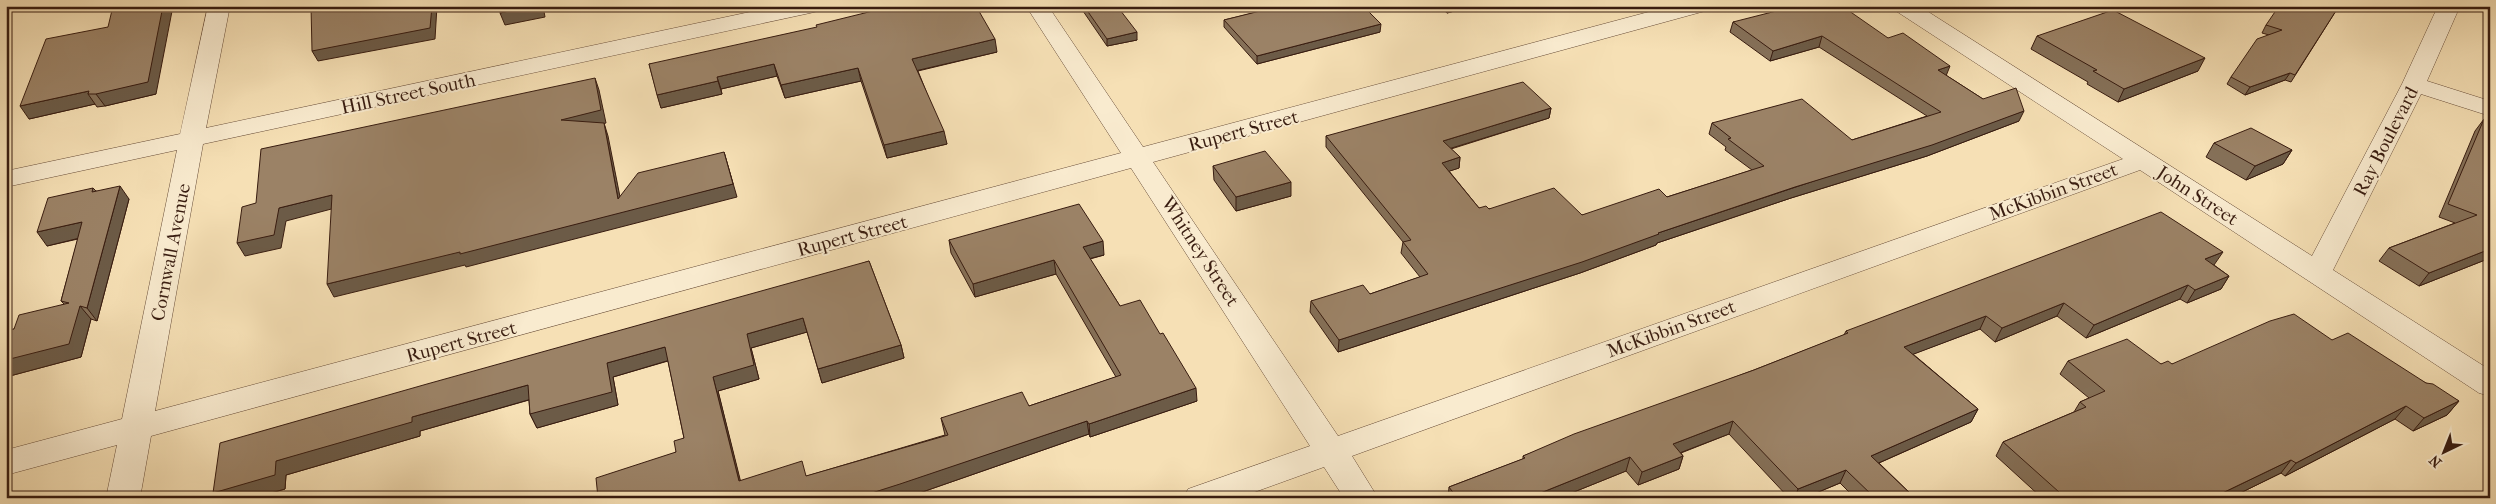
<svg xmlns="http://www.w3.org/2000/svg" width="2496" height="504" font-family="'IM FELL French Canon',serif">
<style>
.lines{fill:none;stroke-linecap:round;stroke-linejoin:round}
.minor-casing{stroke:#684d39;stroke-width:1}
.minor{fill:#f9ebcf;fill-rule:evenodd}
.wall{fill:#857058;stroke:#381c10}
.shaded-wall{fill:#6c5b47;stroke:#381c10}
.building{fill:#9b8266;stroke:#381c10}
.labels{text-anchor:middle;stroke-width:4;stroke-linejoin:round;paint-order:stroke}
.street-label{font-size:19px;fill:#381c10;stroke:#f9ebcf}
</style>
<rect width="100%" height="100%" fill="#f6e0b5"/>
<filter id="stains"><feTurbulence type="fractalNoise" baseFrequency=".004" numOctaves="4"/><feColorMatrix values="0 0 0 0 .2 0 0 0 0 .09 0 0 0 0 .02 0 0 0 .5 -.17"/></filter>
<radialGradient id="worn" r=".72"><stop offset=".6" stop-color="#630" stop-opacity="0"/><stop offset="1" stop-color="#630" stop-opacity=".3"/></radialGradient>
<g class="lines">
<g class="minor-casing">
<path id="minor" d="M 208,6 L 230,6 L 206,128 L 778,6 L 821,6 L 818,11 L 810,13 L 203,144 L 155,411 L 1121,153 L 1026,6 L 1048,6 L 1143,147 L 1671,6 L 1708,6 L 1705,11 L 1153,162 L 1338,436 L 2123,159 L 1896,11 L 1893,6 L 1919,6 L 2312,256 L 2402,84 L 2438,6 L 2460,6 L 2427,81 L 2490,101 L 2490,116 L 2421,94 L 2333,270 L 2490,370 L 2490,396 L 2479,393 L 2140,170 L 1352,456 L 1378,498 L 1344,498 L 1324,467 L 1238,498 L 1184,498 L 1188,489 L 1310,446 L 1131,168 L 151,436 L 140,498 L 106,498 L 117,445 L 6,475 L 6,450 L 122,419 L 177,150 L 6,187 L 6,171 L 180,134 Z"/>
</g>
<use href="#minor" class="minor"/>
</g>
<path class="wall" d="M 1082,6 L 1117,6 L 1137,40 L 1107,46 L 1083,11 Z
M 1258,6 L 1363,6 L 1380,32 L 1257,64 L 1224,27 L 1224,20 L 1262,11 Z
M 1439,6 L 1473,6 L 1447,13 Z
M 2339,6 L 2291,82 L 2285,80 L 2245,95 L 2227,84 L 2231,77 L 2269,35 L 2262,33 L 2266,25 Z
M 1733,22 L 1888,38 L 1983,99 L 2019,121 L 1927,156 L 1791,198 L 1657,243 L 1656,245 L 1580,273 L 1338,352 L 1310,312 L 1311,301 L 1370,294 L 1420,277 L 1401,253 L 1403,242 L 1326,147 L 1326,136 L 1551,108 L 1549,118 L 1451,149 L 1460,157 L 1459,168 L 1449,171 L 1479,208 L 1582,215 L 1667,197 L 1752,170 L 1725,150 L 1726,147 L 1709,134 L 1712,123 L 1852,140 L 1927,116 L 1819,47 L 1770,61 L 1730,32 Z
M 108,27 L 156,94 L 105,106 L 97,107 L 95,104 L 29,119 Z
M 2037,36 L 2198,71 L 2118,102 L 2087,84 L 2088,82 L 2031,49 Z
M 997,52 L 918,71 L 947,144 L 887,158 L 861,81 L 785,98 L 777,76 L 721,89 L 722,94 L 661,108 L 649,64 Z
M 2484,119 L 2490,121 L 2490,261 L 2485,260 L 2419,286 L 2379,261 L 2389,248 L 2455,223 L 2439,217 L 2475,131 Z
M 2214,143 L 2292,150 L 2283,164 L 2246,180 L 2206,157 Z
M 1213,166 L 1291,196 L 1236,211 L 1214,180 Z
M 93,188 L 96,191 L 129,199 L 97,321 L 91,319 L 81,357 L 6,377 L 6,331 L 14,329 L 64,304 L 61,301 L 78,239 L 47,246 Z
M 949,240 L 1104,255 L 1090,259 L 1120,306 L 1197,401 L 1090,437 L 1089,434 L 905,498 L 598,498 L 676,452 L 684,438 L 668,361 L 613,377 L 618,405 L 537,428 L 530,414 L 529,400 L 420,431 L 420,436 L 286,475 L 285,489 L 253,498 L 217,498 L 213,493 L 869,261 L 901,345 L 904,358 L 822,383 L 807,332 L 751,348 L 759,379 L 718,391 L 740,481 L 807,476 L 945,435 L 941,418 L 1029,406 L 1116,377 L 1056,274 L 975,297 L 951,253 Z
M 2214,265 L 2229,276 L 2221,289 L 2187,303 L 2180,299 L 2086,338 L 2057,316 L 1995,342 L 1980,329 L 1913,354 L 1978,409 L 1971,422 L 1879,463 L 1915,498 L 1855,498 L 1840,483 L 1804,498 L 1789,498 L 1729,434 L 1681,453 L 1683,456 L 1679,469 L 1638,485 L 1626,471 L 1559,498 L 1448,498 L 1449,487 L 1523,459 L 1523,456 L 1754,370 L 1844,335 L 1846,331 Z
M 2332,340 L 2426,383 L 2459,401 L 2447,415 L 2413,431 L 2395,419 L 2285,476 L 2281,473 L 2230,498 L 2042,498 L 1996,456 L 2003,442 L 2074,412 L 2080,402 L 2089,398 L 2060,374 L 2068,361 L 2161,364 L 2172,364 Z"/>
<path class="shaded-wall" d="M 163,6 L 173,6 L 156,94 L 105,106 L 96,94 Z
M 432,6 L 437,6 L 435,39 L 318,61 L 312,51 Z
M 532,6 L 543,6 L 545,17 L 505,25 L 500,13 Z
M 1448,6 L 1473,6 L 1447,13 Z
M 1381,24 L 1380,32 L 1257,64 L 1257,56 Z
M 1137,32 L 1137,40 L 1107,46 L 1107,39 Z
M 1822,36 L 1819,47 L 1770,61 L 1773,51 Z
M 995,39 L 997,52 L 915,71 L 912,59 Z
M 2205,58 L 2198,71 L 2118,102 L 2124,89 Z
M 774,64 L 777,76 L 721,89 L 717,77 Z
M 1950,66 L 1946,76 L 1938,70 Z
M 858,68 L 861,81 L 785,98 L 781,85 Z
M 2290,73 L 2285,80 L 2245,95 L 2250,87 Z
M 595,78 L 599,90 L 606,123 L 566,132 L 561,120 Z
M 718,81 L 722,94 L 661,108 L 657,95 Z
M 89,91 L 88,94 L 95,104 L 29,119 L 20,106 Z
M 1551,108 L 1549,118 L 1442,151 L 1443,141 Z
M 2024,111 L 2019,121 L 1927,156 L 1791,198 L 1657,243 L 1656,245 L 1580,273 L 1338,352 L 1339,340 L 1658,233 Z
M 604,123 L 608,136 L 623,212 L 618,199 Z
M 944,131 L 947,144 L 887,158 L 884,145 Z
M 2292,150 L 2283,164 L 2246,180 L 2255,166 Z
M 724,152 L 737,197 L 466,267 L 465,265 L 334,297 L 327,284 L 733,184 Z
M 1460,157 L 1459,168 L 1441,174 L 1442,163 Z
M 1291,182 L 1291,196 L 1236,211 L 1236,197 Z
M 120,186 L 129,199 L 97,321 L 87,308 Z
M 332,195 L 339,207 L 286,221 L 281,248 L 245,256 L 237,243 L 279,208 Z
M 82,222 L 92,235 L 47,246 L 37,232 Z
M 1103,241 L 1104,255 L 1084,260 L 1083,247 Z
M 2490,249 L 2490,254 L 2485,260 L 2419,286 L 2429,273 Z
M 2223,252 L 2214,265 L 2196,272 L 2205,259 Z
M 1054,260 L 1056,274 L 975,297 L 973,284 Z
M 2229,276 L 2221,289 L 2187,303 L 2195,290 Z
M 2188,285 L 2180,299 L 2086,338 L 2094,325 Z
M 2064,303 L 2057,316 L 1995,342 L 2002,328 Z
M 80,306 L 91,319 L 81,357 L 6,377 L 6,360 Z
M 1986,316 L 1980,329 L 1898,360 L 1904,347 Z
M 803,318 L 807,332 L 751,348 L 759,379 L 718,391 L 744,495 L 739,481 L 713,377 L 747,334 Z
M 901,345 L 904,358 L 822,383 L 818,369 Z
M 665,347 L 670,360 L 613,377 L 618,405 L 537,428 L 530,414 L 607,363 Z
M 528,385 L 535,398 L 420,431 L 420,436 L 286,475 L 285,489 L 253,498 L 217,498 L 213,493 L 276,461 L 412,417 Z
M 1196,388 L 1197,401 L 1090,437 L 1089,424 Z
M 2459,401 L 2447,415 L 2413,431 L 2424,418 Z
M 2406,406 L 2395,419 L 2285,476 L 2296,463 Z
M 1978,409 L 1971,422 L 1865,469 L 1871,456 Z
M 1087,421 L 1089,434 L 905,498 L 856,498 Z
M 1733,421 L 1729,434 L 1669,457 L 1673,444 Z
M 1683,456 L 1679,469 L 1638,485 L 1642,472 Z
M 1630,457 L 1626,471 L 1559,498 L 1528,498 Z
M 2291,460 L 2281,473 L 2230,498 L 2212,498 Z
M 1846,470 L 1840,483 L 1804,498 L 1795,498 L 1798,489 Z"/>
<path class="building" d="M 113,6 L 163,6 L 148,82 L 96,94 L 88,94 L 89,91 L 20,106 L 46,39 L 108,27 Z
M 311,6 L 432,6 L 430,28 L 312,51 Z
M 500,6 L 532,6 L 500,13 Z
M 893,6 L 976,6 L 995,39 L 912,59 L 944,131 L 884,145 L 858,68 L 781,85 L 774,64 L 717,77 L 718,81 L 657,95 L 649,64 L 817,27 L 816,25 Z
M 1084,6 L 1117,6 L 1137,32 L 1107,39 Z
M 1265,6 L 1363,6 L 1381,24 L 1257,56 L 1224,20 L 1268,9 Z
M 1796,6 L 1842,6 L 1888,38 L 1903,33 L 1950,66 L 1938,70 L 1983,99 L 2016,88 L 2024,111 L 1932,145 L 1795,187 L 1658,233 L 1659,234 L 1582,262 L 1339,340 L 1311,301 L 1363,285 L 1370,294 L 1428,274 L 1403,242 L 1411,240 L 1326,136 L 1523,82 L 1551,108 L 1443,141 L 1460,157 L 1442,163 L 1479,208 L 1486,206 L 1489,209 L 1554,188 L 1582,215 L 1659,189 L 1667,197 L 1764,166 L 1728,139 L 1731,138 L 1712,123 L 1802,99 L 1852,140 L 1941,112 L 1822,36 L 1773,51 L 1733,22 Z
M 2279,6 L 2339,6 L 2295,75 L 2290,73 L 2250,87 L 2231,77 L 2257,39 L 2282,30 L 2266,25 Z
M 2113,10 L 2205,58 L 2124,89 L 2093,71 L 2097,70 L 2037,36 Z
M 595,78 L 601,110 L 561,120 L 604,123 L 618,199 L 638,173 L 724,152 L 733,184 L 460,254 L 460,252 L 327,284 L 332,195 L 279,208 L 274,235 L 237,243 L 242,207 L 256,203 L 261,149 Z
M 2484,119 L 2490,121 L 2490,249 L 2429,273 L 2389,248 L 2477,215 L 2448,204 Z
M 2251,128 L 2292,150 L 2255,166 L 2214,143 Z
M 1265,151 L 1291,182 L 1236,197 L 1213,166 Z
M 120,186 L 87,308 L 80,306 L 69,344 L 6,360 L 6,331 L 14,329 L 19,315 L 69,303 L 61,301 L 82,222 L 37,232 L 48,198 L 93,188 L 92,192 Z
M 1079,204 L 1103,241 L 1083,247 L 1120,306 L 1140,300 L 1160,334 L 1163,333 L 1196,388 L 1089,424 L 1087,421 L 900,484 L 856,498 L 598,498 L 596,478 L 676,452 L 674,441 L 684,438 L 665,347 L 607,363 L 612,392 L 530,414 L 528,385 L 412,417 L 412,422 L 276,461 L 275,475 L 213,493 L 220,443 L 427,384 L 869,261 L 901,345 L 818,369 L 803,318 L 747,334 L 754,365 L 713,377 L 739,481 L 802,461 L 806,476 L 948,435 L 941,418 L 1022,392 L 1029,406 L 1121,375 L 1054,260 L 973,284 L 949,240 Z
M 2161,212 L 2223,252 L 2205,259 L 2229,276 L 2195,290 L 2188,285 L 2094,325 L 2064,303 L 2002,328 L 1986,316 L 1904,347 L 1978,409 L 1871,456 L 1915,498 L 1875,498 L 1846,470 L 1798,489 L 1733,421 L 1673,444 L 1683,456 L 1642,472 L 1630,457 L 1528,498 L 1457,498 L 1449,487 L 1525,458 L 1523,456 L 1574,434 L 1754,370 L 1848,333 L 1846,331 Z
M 2294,314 L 2332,340 L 2348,333 L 2426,383 L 2433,384 L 2459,401 L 2424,418 L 2406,406 L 2296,463 L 2291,460 L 2212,498 L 2046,498 L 2059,492 L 2003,442 L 2086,407 L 2080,402 L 2105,391 L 2068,361 L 2127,339 L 2161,364 L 2168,361 L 2172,364 L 2270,321 Z"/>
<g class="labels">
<g class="street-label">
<text transform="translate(408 93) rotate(-12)" y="7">Hill Street South</text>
<text transform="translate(1243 130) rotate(-15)" y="7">Rupert Street</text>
<text transform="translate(2385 141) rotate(-63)" y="7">Ray Boulevard</text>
<text transform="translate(2053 191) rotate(-20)" y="7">McKibbin Street</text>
<text transform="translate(2198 195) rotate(33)" y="7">John Street</text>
<text transform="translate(852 235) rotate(-15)" y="7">Rupert Street</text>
<text transform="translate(1201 251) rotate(57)" y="7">Whitney Street</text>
<text transform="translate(170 252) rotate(-79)" y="7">Cornwall Avenue</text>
<text transform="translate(1671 328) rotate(-20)" y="7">McKibbin Street</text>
<text transform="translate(461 341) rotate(-15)" y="7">Rupert Street</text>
</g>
</g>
<rect width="2496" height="504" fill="none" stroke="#f6e0b5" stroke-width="25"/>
<rect x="8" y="8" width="2481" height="489" fill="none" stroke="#381c10" stroke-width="2.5"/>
<rect x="12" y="12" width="2471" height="479" fill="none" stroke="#381c10"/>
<g transform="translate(2444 452) rotate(223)" stroke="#f9ebcf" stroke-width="4" paint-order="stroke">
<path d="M0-4L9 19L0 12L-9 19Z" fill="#381c10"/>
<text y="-8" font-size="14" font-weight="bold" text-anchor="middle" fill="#381c10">N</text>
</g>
<rect width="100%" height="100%" filter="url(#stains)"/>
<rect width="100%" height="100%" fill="url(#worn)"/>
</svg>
